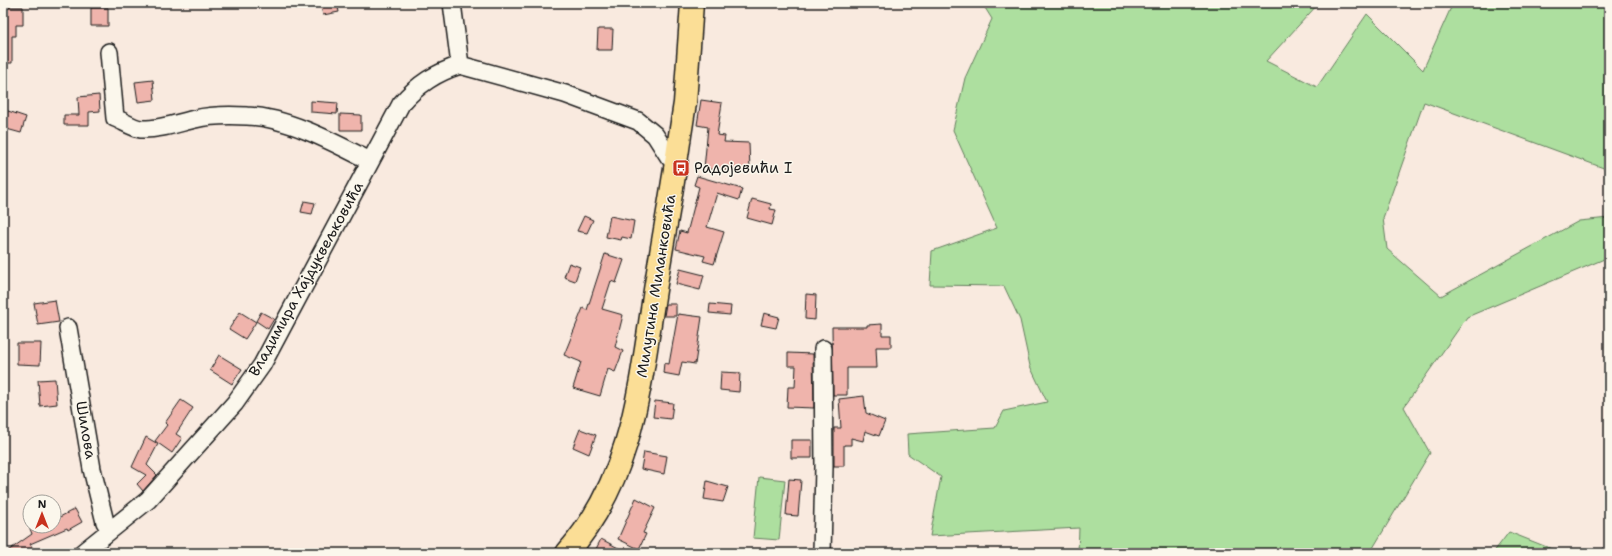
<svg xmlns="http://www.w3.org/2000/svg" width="1612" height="556" font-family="'Shantell Sans',sans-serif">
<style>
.green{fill:#addf9f;stroke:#647e5e}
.building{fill:#efb4ac;stroke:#1c1c1c}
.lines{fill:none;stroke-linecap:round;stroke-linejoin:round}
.minor-casing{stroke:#1c1c1c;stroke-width:20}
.major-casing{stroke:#1c1c1c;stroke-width:25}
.minor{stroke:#fbf7ec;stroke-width:17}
.major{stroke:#fbde96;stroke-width:22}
.labels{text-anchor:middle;stroke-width:3;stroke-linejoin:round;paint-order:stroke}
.poi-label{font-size:15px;fill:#1c1c1c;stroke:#fbf7ec;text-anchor:start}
.street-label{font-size:15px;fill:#1c1c1c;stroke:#fbf7ec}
</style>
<rect width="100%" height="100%" fill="#f9eadf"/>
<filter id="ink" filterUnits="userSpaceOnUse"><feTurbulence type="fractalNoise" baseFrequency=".025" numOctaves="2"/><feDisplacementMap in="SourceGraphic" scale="8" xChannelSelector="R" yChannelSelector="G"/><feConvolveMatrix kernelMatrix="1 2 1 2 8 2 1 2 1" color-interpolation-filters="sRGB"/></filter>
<g filter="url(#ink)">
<path class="green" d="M 982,3 L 1319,3 L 1266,61 L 1317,87 L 1367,14 L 1423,70 L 1453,3 L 1609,3 L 1609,170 L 1424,102 L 1383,218 L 1387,249 L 1441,296 L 1579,221 L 1609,218 L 1609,257 L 1467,317 L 1404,407 L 1430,453 L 1370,553 L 1078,553 L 1079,528 L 930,536 L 941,477 L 908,454 L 907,434 L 995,428 L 1004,411 L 1047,402 L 1030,366 L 1020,320 L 1004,286 L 930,285 L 932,251 L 997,228 L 953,130 L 965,78 L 992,19 Z
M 759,477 L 785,480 L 779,540 L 753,538 Z
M 1509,532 L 1562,553 L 1493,553 Z"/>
<path class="building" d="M 320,3 L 337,3 L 339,12 L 323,15 Z
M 3,7 L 23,7 L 23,25 L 16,25 L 16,36 L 12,36 L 12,63 L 3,63 Z
M 91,8 L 108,8 L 108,26 L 91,26 Z
M 598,29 L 613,29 L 612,50 L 597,50 Z
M 153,80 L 155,100 L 138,102 L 135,82 Z
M 99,95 L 100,111 L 89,112 L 89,125 L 64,125 L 64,115 L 79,115 L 78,97 Z
M 701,100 L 722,103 L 717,135 L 725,136 L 724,142 L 749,143 L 750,171 L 704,169 L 708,127 L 697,125 Z
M 311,101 L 338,103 L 337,114 L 311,112 Z
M 5,110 L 26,117 L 21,133 L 3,128 Z
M 340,114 L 361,115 L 361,130 L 340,130 Z
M 697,176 L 742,189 L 739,200 L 717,193 L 707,227 L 724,232 L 714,264 L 703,261 L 705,256 L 676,249 L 680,231 L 687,233 L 699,187 L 694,185 Z
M 752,199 L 771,204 L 770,209 L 776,210 L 772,225 L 747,218 Z
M 304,201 L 315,203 L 312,214 L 301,212 Z
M 584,216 L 593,220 L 587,233 L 577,231 Z
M 610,216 L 634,221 L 631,239 L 622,237 L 621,240 L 606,237 Z
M 605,254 L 624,260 L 616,283 L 611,281 L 602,309 L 623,315 L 615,347 L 623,351 L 615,372 L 608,369 L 600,396 L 573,388 L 581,362 L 564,355 L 583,308 L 587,310 Z
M 569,263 L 580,267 L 575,281 L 564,277 Z
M 680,269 L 704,275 L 700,290 L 676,284 Z
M 806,294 L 816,295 L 815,320 L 805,319 Z
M 55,300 L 59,322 L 38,325 L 34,303 Z
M 666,304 L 676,304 L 676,316 L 664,316 Z
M 710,304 L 731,306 L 730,315 L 709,313 Z
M 240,312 L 256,322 L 245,339 L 229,329 Z
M 261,312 L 274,319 L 268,329 L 256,321 Z
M 764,313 L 779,317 L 776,328 L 761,325 Z
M 678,314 L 702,317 L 695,364 L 682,362 L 679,376 L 663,373 L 664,363 L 669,364 Z
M 882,324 L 882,335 L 891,335 L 891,347 L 876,347 L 877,368 L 847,368 L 847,395 L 833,395 L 832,327 L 867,327 L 867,325 Z
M 17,343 L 41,343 L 40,365 L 17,364 Z
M 788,353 L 813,354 L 814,408 L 787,407 L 788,387 L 795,387 L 796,366 L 788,366 Z
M 219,355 L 242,369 L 232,384 L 210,370 Z
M 721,372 L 740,373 L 739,392 L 720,390 Z
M 55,379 L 57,404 L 40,406 L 38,380 Z
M 864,396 L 866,413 L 885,421 L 879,436 L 865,431 L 863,441 L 851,438 L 851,445 L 844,445 L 844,466 L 834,466 L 834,428 L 841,428 L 839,399 Z
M 181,400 L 193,408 L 176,434 L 182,438 L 172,453 L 155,441 L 167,425 L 165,423 Z
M 655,401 L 673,403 L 671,419 L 653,417 Z
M 580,429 L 596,435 L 589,454 L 573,447 Z
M 146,437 L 158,444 L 147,465 L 157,475 L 143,491 L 137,484 L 146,475 L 132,467 Z
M 791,440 L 812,440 L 812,458 L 791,458 Z
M 644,452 L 667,456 L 664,474 L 641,469 Z
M 789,479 L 801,480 L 798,516 L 786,515 Z
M 707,481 L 728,487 L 723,502 L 704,499 Z
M 636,498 L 655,508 L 643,533 L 646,534 L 639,549 L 618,539 Z
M 75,509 L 82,522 L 68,530 L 67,528 L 30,544 L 36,553 L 5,553 L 32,534 L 29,526 L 54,526 L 54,520 Z
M 601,539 L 628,553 L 594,553 Z"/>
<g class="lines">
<g class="minor-casing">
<path id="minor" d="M 452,3 L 460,65
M 109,52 L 115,118 C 123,121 133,128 141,129 C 158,130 178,123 195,119 C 211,115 230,115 247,116 C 287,117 335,143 370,161
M 68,328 L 92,469 L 105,522 L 110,530
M 82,553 L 148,500 L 235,403 L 262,365 L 401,104 C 418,84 436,73 460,65 L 565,94 L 638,121 L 655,135 L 669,157 L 676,162
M 822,553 L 824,467 L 823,349"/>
</g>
<g class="major-casing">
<path id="major" d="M 567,553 C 633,478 640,385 655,290 C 663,239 673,187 680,135 L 685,103 L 692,3"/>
</g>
<use href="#minor" class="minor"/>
<use href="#major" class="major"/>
</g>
</g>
<defs>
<g id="bus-square" transform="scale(0.9)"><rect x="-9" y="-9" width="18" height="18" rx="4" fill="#c8321e" stroke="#fbf7ec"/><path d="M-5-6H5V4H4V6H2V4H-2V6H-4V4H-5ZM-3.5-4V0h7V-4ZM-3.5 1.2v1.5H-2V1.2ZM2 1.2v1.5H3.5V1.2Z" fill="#fff"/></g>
</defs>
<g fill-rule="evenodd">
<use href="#bus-square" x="681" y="168"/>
</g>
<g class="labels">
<g class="poi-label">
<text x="694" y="173">Радојевићи I</text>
</g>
<g class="street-label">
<text transform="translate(306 279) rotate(-61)" y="5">Владимира Хајдуквељковића</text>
<text transform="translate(656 286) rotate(-81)" y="5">Милутина Миланковића</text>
<text transform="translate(86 430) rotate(80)" y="5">Шилова</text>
</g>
</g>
<rect width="1612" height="556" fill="none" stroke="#fbf7ec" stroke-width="16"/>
<rect x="8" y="8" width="1596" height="540" fill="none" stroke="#1c1c1c" stroke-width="1.5" filter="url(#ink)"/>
<g transform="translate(42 514)"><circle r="19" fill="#fbf7ec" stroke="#a29f99"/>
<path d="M0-3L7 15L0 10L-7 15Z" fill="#c8321e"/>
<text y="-6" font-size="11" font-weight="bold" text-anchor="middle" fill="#1c1c1c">N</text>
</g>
</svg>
